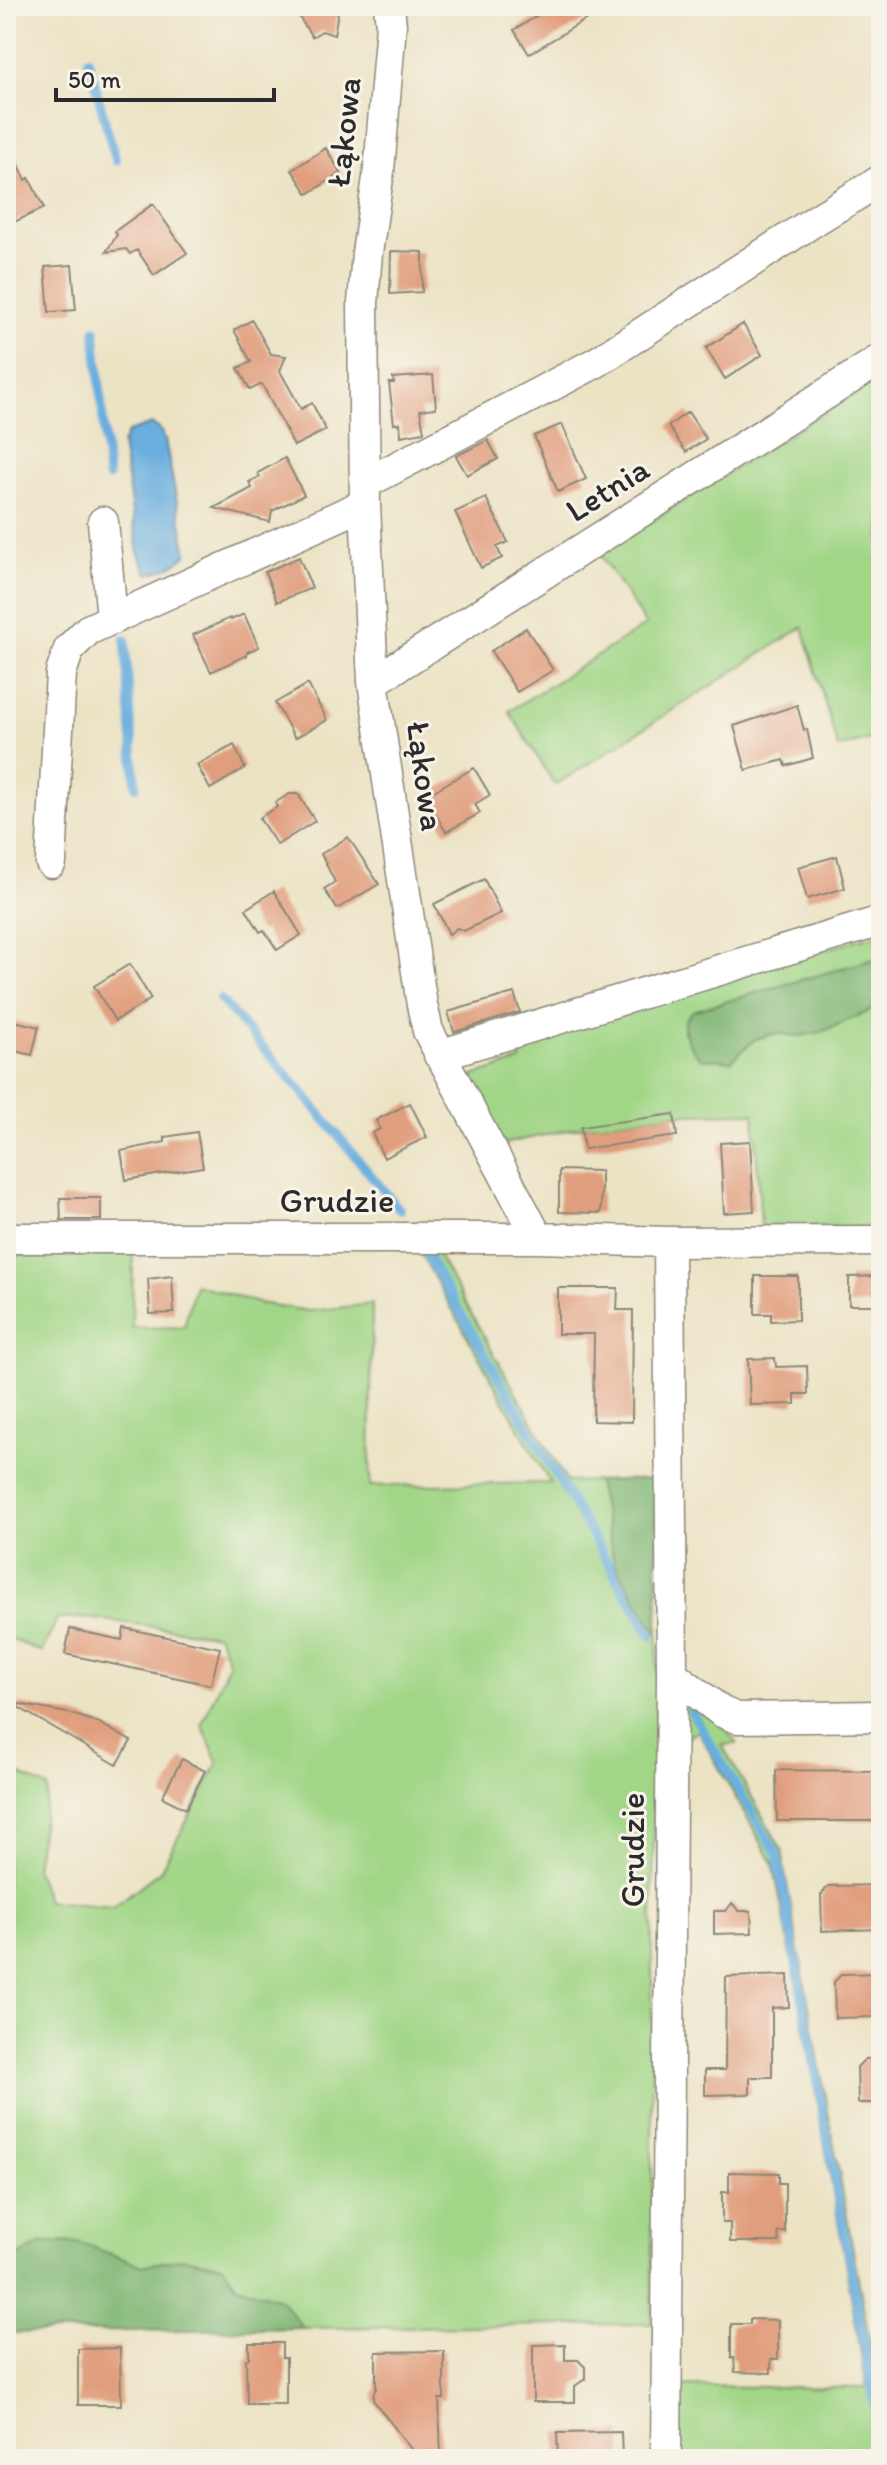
<svg xmlns="http://www.w3.org/2000/svg" width="887" height="2465" font-family="Itim,sans-serif">
<style>
.green{fill:#a1d687;stroke:#668059;stroke-width:2}
.forest{fill:#80b774;stroke:#567150;stroke-width:2}
.water{fill:#69aedf;stroke:#4a6c85;stroke-width:2}
.lines{fill:none;stroke-linecap:round;stroke-linejoin:round}
.stream{stroke:#69aedf;stroke-width:9}
.building{fill:#e19e7e}
.minor-casing{stroke:#8c8778;stroke-width:33}
.minor{stroke:#fff;stroke-width:30}
.labels{text-anchor:middle;stroke-width:6;stroke-linejoin:round;paint-order:stroke}
.street-label{font-size:34px;fill:#2b2b2b;stroke:#f7f3e8}
</style>
<rect width="100%" height="100%" fill="#f7f3e8"/>
<filter id="ink" filterUnits="userSpaceOnUse"><feTurbulence type="fractalNoise" baseFrequency=".0125" numOctaves="2"/><feDisplacementMap in="SourceGraphic" scale="16" xChannelSelector="R" yChannelSelector="G"/><feConvolveMatrix kernelMatrix="1 2 1 2 8 2 1 2 1" color-interpolation-filters="sRGB"/></filter>
<filter id="wash" filterUnits="userSpaceOnUse"><feTurbulence type="fractalNoise" baseFrequency=".006" numOctaves="4" result="noise"/><feDisplacementMap in="SourceGraphic" scale="32" xChannelSelector="R" yChannelSelector="G"/><feGaussianBlur stdDeviation="1.8" result="paint"/><feColorMatrix in="noise" values="0 0 0 0 0 0 0 0 0 0 0 0 0 0 0 0 0 1.4 0 .05"/><feComposite in="paint" operator="in"/></filter>
<g filter="url(#wash)">
<rect width="100%" height="100%" fill="#ece3c5"/>
<path class="green" d="M 881,376 L 881,736 L 838,748 L 803,627 L 555,785 L 509,711 L 646,625 L 600,554 Z
M 881,933 L 881,957 L 693,1011 L 684,1022 L 684,1033 L 730,1061 L 755,1039 L 776,1033 L 799,1036 L 821,1032 L 881,1006 L 881,1227 L 761,1226 L 754,1113 L 674,1114 L 581,1127 L 503,1144 L 463,1079 L 521,1061 L 519,1049 L 522,1040 Z
M 417,1247 L 436,1252 L 567,1482 L 597,1481 L 615,1565 L 658,1635 L 652,1928 L 652,2324 L 303,2328 L 280,2299 L 237,2286 L 221,2265 L 183,2258 L 142,2266 L 81,2243 L 44,2242 L 6,2264 L 6,1767 L 48,1788 L 35,1867 L 47,1901 L 113,1907 L 160,1871 L 218,1763 L 202,1724 L 229,1663 L 218,1635 L 88,1618 L 57,1619 L 42,1652 L 6,1637 L 6,1255 L 133,1253 L 132,1328 L 184,1327 L 195,1284 L 258,1303 L 309,1311 L 372,1304 L 370,1486 L 550,1483 Z
M 678,1699 L 720,1722 L 737,1744 L 722,1745 L 783,1852 L 784,1868 L 878,2388 L 881,2388 L 881,2459 L 677,2459 L 678,2386 L 867,2388 L 798,1990 L 773,1863 L 698,1731 L 681,1742 Z"/>
<path class="forest" d="M 881,957 L 881,1006 L 821,1032 L 799,1036 L 776,1033 L 755,1039 L 731,1061 L 700,1058 C 689,1046 684,1037 684,1021 L 693,1011 Z
M 656,1479 L 658,1635 L 615,1565 L 597,1481 Z
M 43,2242 L 81,2243 L 142,2266 L 183,2258 L 221,2265 L 237,2286 L 280,2299 L 303,2328 L 6,2333 L 6,2264 Z"/>
<path class="water" d="M 152,424 L 160,429 L 165,440 L 187,554 C 175,566 164,570 148,574 L 138,552 L 122,444 L 128,432 Z"/>
<g class="lines">
<path class="stream" d="M 88,59 L 116,161
M 95,330 L 108,477
M 125,640 L 136,787
M 220,999 L 301,1091 L 400,1210
M 424,1251 L 651,1636
M 691,1711 L 777,1854 L 881,2440"/>
</g>
<g id="blocks">
<path class="building" d="M 292,6 L 339,6 L 334,35 L 322,31 L 312,37 Z
M 553,6 L 608,6 L 529,54 L 514,30 Z
M 6,139 L 26,180 L 29,178 L 44,208 L 6,226 Z
M 326,148 L 341,173 L 308,194 L 292,170 Z
M 153,204 L 187,253 L 154,275 L 137,250 L 130,254 L 126,249 L 106,252 L 117,235 L 115,231 Z
M 391,251 L 423,252 L 422,292 L 390,294 Z
M 72,265 L 76,310 L 49,312 L 45,267 Z
M 252,320 L 271,354 L 286,356 L 280,371 L 301,409 L 312,403 L 326,430 L 294,446 L 262,384 L 250,390 L 238,368 L 251,362 L 234,330 Z
M 743,324 L 762,355 L 725,379 L 706,348 Z
M 433,375 L 436,408 L 420,410 L 424,432 L 401,436 L 400,423 L 394,424 L 389,383 L 394,383 L 393,378 Z
M 688,412 L 706,439 L 686,452 L 668,426 Z
M 562,424 L 586,479 L 558,492 L 534,436 Z
M 488,440 L 498,459 L 467,475 L 456,456 Z
M 285,458 L 304,495 L 272,511 L 270,522 L 214,508 L 252,488 L 249,482 L 260,477 L 258,473 Z
M 486,498 L 508,542 L 497,547 L 502,558 L 481,568 L 455,512 Z
M 299,557 L 312,588 L 277,602 L 265,572 Z
M 244,614 L 259,647 L 247,652 L 247,655 L 211,672 L 193,635 L 230,618 L 231,620 Z
M 526,628 L 553,670 L 517,692 L 491,651 Z
M 308,684 L 327,720 L 295,738 L 275,703 Z
M 797,705 L 804,730 L 807,729 L 813,758 L 786,766 L 784,760 L 746,770 L 734,726 Z
M 234,745 L 245,768 L 210,789 L 197,765 Z
M 474,768 L 490,795 L 475,804 L 480,813 L 446,832 L 425,796 Z
M 289,794 L 298,794 L 315,821 L 277,845 L 259,818 L 277,807 L 275,803 Z
M 348,837 L 379,884 L 337,909 L 324,889 L 335,882 L 321,854 Z
M 837,856 L 845,888 L 807,899 L 798,867 Z
M 484,879 L 501,913 L 464,931 L 457,928 L 449,934 L 434,904 Z
M 274,891 L 301,935 L 277,950 L 264,930 L 260,932 L 246,909 Z
M 130,964 L 151,999 L 115,1021 L 94,986 Z
M 514,993 L 520,1012 L 454,1032 L 448,1012 Z
M 10,1020 L 39,1027 L 32,1055 L 6,1049 Z
M 410,1103 L 427,1137 L 384,1158 L 372,1133 L 380,1129 L 376,1120 Z
M 674,1114 L 677,1136 L 584,1149 L 581,1127 Z
M 197,1132 L 203,1167 L 126,1180 L 121,1151 L 165,1142 L 165,1137 Z
M 750,1141 L 754,1211 L 724,1213 L 720,1143 Z
M 559,1170 L 601,1171 L 601,1213 L 559,1212 Z
M 60,1198 L 101,1198 L 101,1220 L 61,1220 Z
M 172,1276 L 174,1313 L 150,1314 L 148,1279 Z
M 755,1276 L 798,1276 L 798,1320 L 771,1321 L 771,1314 L 755,1314 Z
M 881,1276 L 881,1305 L 849,1305 L 849,1277 Z
M 558,1288 L 618,1288 L 617,1310 L 633,1310 L 632,1422 L 593,1421 L 594,1334 L 558,1334 Z
M 775,1358 L 776,1367 L 807,1366 L 808,1394 L 795,1394 L 795,1404 L 750,1405 L 748,1359 Z
M 124,1628 L 220,1648 L 211,1685 L 65,1654 L 70,1629 L 122,1640 Z
M 19,1704 L 72,1714 L 99,1723 L 131,1741 L 117,1765 L 18,1707 Z
M 182,1759 L 205,1771 L 186,1809 L 162,1797 Z
M 776,1770 L 881,1771 L 881,1821 L 777,1821 Z
M 881,1885 L 881,1929 L 822,1931 L 821,1895 L 828,1886 Z
M 732,1903 L 739,1911 L 751,1911 L 752,1933 L 714,1934 L 714,1911 L 726,1911 Z
M 881,1973 L 881,2009 L 874,2009 L 874,2017 L 835,2018 L 834,1982 L 842,1974 Z
M 788,1975 L 789,2007 L 772,2008 L 772,2077 L 750,2077 L 750,2094 L 705,2095 L 705,2070 L 725,2070 L 726,1977 Z
M 881,2058 L 881,2103 L 858,2103 L 857,2067 L 865,2059 Z
M 729,2172 L 779,2173 L 779,2183 L 785,2183 L 785,2232 L 778,2232 L 779,2242 L 730,2242 L 730,2223 L 722,2223 L 722,2192 L 729,2192 Z
M 750,2319 L 778,2320 L 778,2359 L 771,2359 L 771,2373 L 735,2372 L 734,2358 L 731,2358 L 731,2324 L 750,2324 Z
M 249,2343 L 282,2343 L 282,2358 L 286,2358 L 286,2404 L 247,2404 L 246,2359 L 249,2358 Z
M 565,2344 L 565,2360 L 578,2360 L 585,2367 L 585,2379 L 575,2386 L 575,2402 L 533,2402 L 533,2345 Z
M 120,2348 L 121,2405 L 78,2405 L 78,2349 Z
M 444,2351 L 444,2399 L 439,2399 L 441,2458 L 419,2459 L 373,2400 L 374,2392 L 376,2389 L 376,2352 Z
M 621,2432 L 622,2459 L 558,2459 L 557,2433 Z"/>
</g>
</g>
<g filter="url(#ink)">
<use href="#blocks" fill-opacity="0" stroke="#8c8778" stroke-width="2"/>
<g class="lines">
<g class="minor-casing">
<path id="minor" d="M 389,6 L 391,25 L 379,171 L 367,253 L 363,303 L 365,504 L 373,682 L 422,1005 L 428,1031 L 538,1238
M 366,483 L 597,362 L 819,218 L 881,180
M 103,522 L 112,618
M 373,682 L 881,359
M 51,863 L 61,673 L 69,649 L 88,630 L 365,504
M 439,1055 L 881,921
M 6,1238 L 538,1238 L 669,1242 L 672,1674 L 666,2459
M 669,1242 L 881,1241
M 672,1674 L 722,1712 L 737,1718 L 881,1716"/>
</g>
<use href="#minor" class="minor"/>
</g>
</g>
<g class="labels">
<g class="street-label">
<text transform="translate(343 132) rotate(-84)" y="12">Łąkowa</text>
<text transform="translate(607 489) rotate(-32)" y="12">Letnia</text>
<text transform="translate(426 776) rotate(82)" y="12">Łąkowa</text>
<text x="337" y="1212">Grudzie</text>
<text transform="translate(632 1850) rotate(-90)" y="12">Grudzie</text>
</g>
</g>
<rect width="887" height="2465" fill="none" stroke="#f7f3e8" stroke-width="32"/>
<path d="M56 88v12h218v-12" fill="none" stroke="#2b2b2b" stroke-width="4"/>
<text x="68" y="88" font-size="24" fill="#2b2b2b" stroke="#f7f3e8" stroke-width="6" paint-order="stroke">50 m</text>
</svg>
